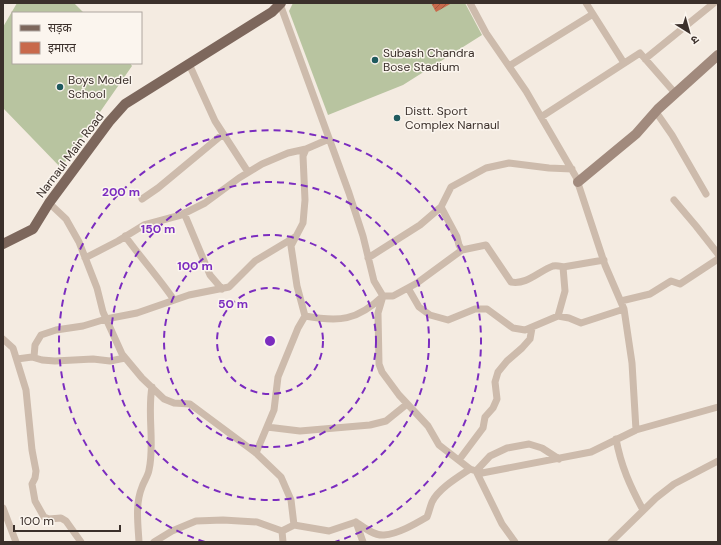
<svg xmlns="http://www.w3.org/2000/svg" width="721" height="545" font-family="'DM Sans','Noto Sans Devanagari',sans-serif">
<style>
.pitch{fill:#b8c4a0}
.building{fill:url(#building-hatch)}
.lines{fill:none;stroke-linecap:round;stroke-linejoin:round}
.street{stroke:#cdbbac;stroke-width:7}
.secondary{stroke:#a18a7d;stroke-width:10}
.primary{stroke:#7d675c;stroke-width:10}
.ring{fill:none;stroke:#7b2cbf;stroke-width:2;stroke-dasharray:7 5}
.poi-dot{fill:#1f5a5e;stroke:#fbf5ee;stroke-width:1.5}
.labels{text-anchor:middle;stroke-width:3;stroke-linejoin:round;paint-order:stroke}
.poi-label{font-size:12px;fill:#3b302b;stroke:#fbf5ee;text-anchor:start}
.street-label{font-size:12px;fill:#3b302b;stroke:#fbf5ee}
.centre{fill:#7b2cbf;stroke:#fbf5ee;stroke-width:2}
.ring-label{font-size:12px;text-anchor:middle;font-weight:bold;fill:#7b2cbf;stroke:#fbf5ee;stroke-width:3;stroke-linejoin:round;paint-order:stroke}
</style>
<defs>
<pattern id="building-hatch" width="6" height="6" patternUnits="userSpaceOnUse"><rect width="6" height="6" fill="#c8694b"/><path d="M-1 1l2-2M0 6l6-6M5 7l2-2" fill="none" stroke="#a4573f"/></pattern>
</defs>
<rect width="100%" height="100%" fill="#f4ebe1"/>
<path class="pitch" d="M 17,3 L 74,3 L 84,13 L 13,13 L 13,63 L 130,63 L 132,66 L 61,168 L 3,108 L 3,27 Z
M 293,3 L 465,3 L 482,35 L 403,85 L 328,115 L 289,11 Z"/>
<path class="building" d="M 431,3 L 452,3 L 436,12 Z"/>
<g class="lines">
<path class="street" d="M 470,3 L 486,33 L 526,91 L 576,177 L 605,265 L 624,309 L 632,363 L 636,430 L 718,407
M 586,3 L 624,63
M 645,59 L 714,3
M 189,64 L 215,121 L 248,172
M 509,66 L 593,14
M 656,112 L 672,135 L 706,194
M 541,117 L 640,53 L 675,93
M 142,199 L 158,188 L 223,134
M 674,200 L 696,226 L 718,254
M 49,203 L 66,219 L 79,242 L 97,288 L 103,312 L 122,354 L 142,378 L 164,399 L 174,403 L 190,404 L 256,453 L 281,477 L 291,500 L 294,525 L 282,531 L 283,542
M 441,207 L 457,237 L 459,245 L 462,250 L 417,283 L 393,296 L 383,296 L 378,313 L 379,364 L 382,372 L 399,395 L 428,426 L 439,445 L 470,469 L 482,473 L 591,452 L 636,430
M 184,213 L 210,275 L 222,289
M 125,236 C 141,258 159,278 174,300
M 462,250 L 486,245 L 511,282 C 527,285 539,271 553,266 C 557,265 559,266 563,267 L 604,260
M 85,258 L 118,241 L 144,225 L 181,215 L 205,203 L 239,178 L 262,164 L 288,153 L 306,149
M 368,258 L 420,225 L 441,207 L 451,187 L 486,168 L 509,163 L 549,168 L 572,169
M 408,288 L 419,307 L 430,315 L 448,320 L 475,309 L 487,309 L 513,328 L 525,330 L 558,316 L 569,318 L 581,323 L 624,309
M 621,301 L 650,294 L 671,281 L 680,284 L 718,259
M 305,316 L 297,286 L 291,246 L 303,223 L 305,200 L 303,156 L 306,149 L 329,139
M 558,316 L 565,291 L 563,267
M 3,339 L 13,348 L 26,390 L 32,450 L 36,471 L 35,478 L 32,484 L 35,501 L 44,517 L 49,519 L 61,518 L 66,521 L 81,542
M 34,357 L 35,345 L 41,335 L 56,330 L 83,326 L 106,319 L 137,313 L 189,295 L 229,287 L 255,261 L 295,237
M 17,359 L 32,357 L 42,360 L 55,361 L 93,359 L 110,361 L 125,358
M 267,427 L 300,431 L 370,425 L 386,421 L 407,404
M 616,439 C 621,466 630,486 643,510
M 256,453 L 274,410 L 278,377 L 298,328 L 305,316 C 339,322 357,321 383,296 L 374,281 L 363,236 L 349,193 L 280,4
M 459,460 L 483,428 L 485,417 L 493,408 L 497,399 L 495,382 L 498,372 L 507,361 L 522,348 L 530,339 L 532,328
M 3,508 L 16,542
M 356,522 C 363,527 374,536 384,535 C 398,534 415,524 427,517 C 429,512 430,507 432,502 C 438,489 458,477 470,469
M 294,525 L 329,531 L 356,522 L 363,542
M 139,542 C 138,524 135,504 142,487 C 144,481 148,476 149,470 C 155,444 147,414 152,387
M 154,542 L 172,531 L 196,521 L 223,520 L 257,522 L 282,531
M 515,542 L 502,524 L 476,471 L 490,456 L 507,448 L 529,444 L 542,448 L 559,459
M 611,542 L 656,498 L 674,484 L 718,461"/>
<path class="secondary" d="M 578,182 L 636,134 L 658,109 L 718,55"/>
<path class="primary" d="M 3,244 L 33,229 L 49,203 L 109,122 L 125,104 L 272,12 L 281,3"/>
</g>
<g class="ring">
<circle cx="270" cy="341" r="53"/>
<circle cx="270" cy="341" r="106"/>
<circle cx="270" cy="341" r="159"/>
<path d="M205 542A211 211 0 1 1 335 542"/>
</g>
<g class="poi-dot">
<circle cx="375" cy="60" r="4"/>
<circle cx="60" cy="87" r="4"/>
<circle cx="397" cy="118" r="4"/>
</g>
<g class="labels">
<g class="poi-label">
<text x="383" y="57">Subash Chandra<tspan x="383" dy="14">Bose Stadium</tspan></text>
<text x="68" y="84">Boys Model<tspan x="68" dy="14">School</tspan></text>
<text x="405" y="115">Distt. Sport<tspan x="405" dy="14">Complex Narnaul</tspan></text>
</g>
<g class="street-label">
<text transform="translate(70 155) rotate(-53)" y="4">Narnaul Main Road</text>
</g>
</g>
<circle cx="270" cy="341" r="6" class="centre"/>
<g class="ring-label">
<text x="121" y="196">200 m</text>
<text x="158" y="233">150 m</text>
<text x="195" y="270">100 m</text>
<text x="233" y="308">50 m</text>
</g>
<rect width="721" height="545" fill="none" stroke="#3b302b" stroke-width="8"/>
<rect x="12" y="12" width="130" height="52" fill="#fbf5ee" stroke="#aea6a0"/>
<rect x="20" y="25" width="20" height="6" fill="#7d675c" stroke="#aea6a0"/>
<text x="48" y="32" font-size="12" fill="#3b302b">सड़क</text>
<rect x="20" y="42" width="20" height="12" fill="#c8694b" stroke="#aea6a0"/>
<text x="48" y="52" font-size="12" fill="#3b302b">इमारत</text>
<g transform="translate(689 32) rotate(143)" stroke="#fbf5ee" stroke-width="3" paint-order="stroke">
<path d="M0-3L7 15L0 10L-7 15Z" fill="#3b302b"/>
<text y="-6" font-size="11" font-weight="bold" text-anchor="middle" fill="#3b302b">उ</text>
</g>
<path d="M14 525v6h106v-6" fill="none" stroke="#3b302b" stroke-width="2"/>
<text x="20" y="525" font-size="12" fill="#3b302b" stroke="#fbf5ee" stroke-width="3" paint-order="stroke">100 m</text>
</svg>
